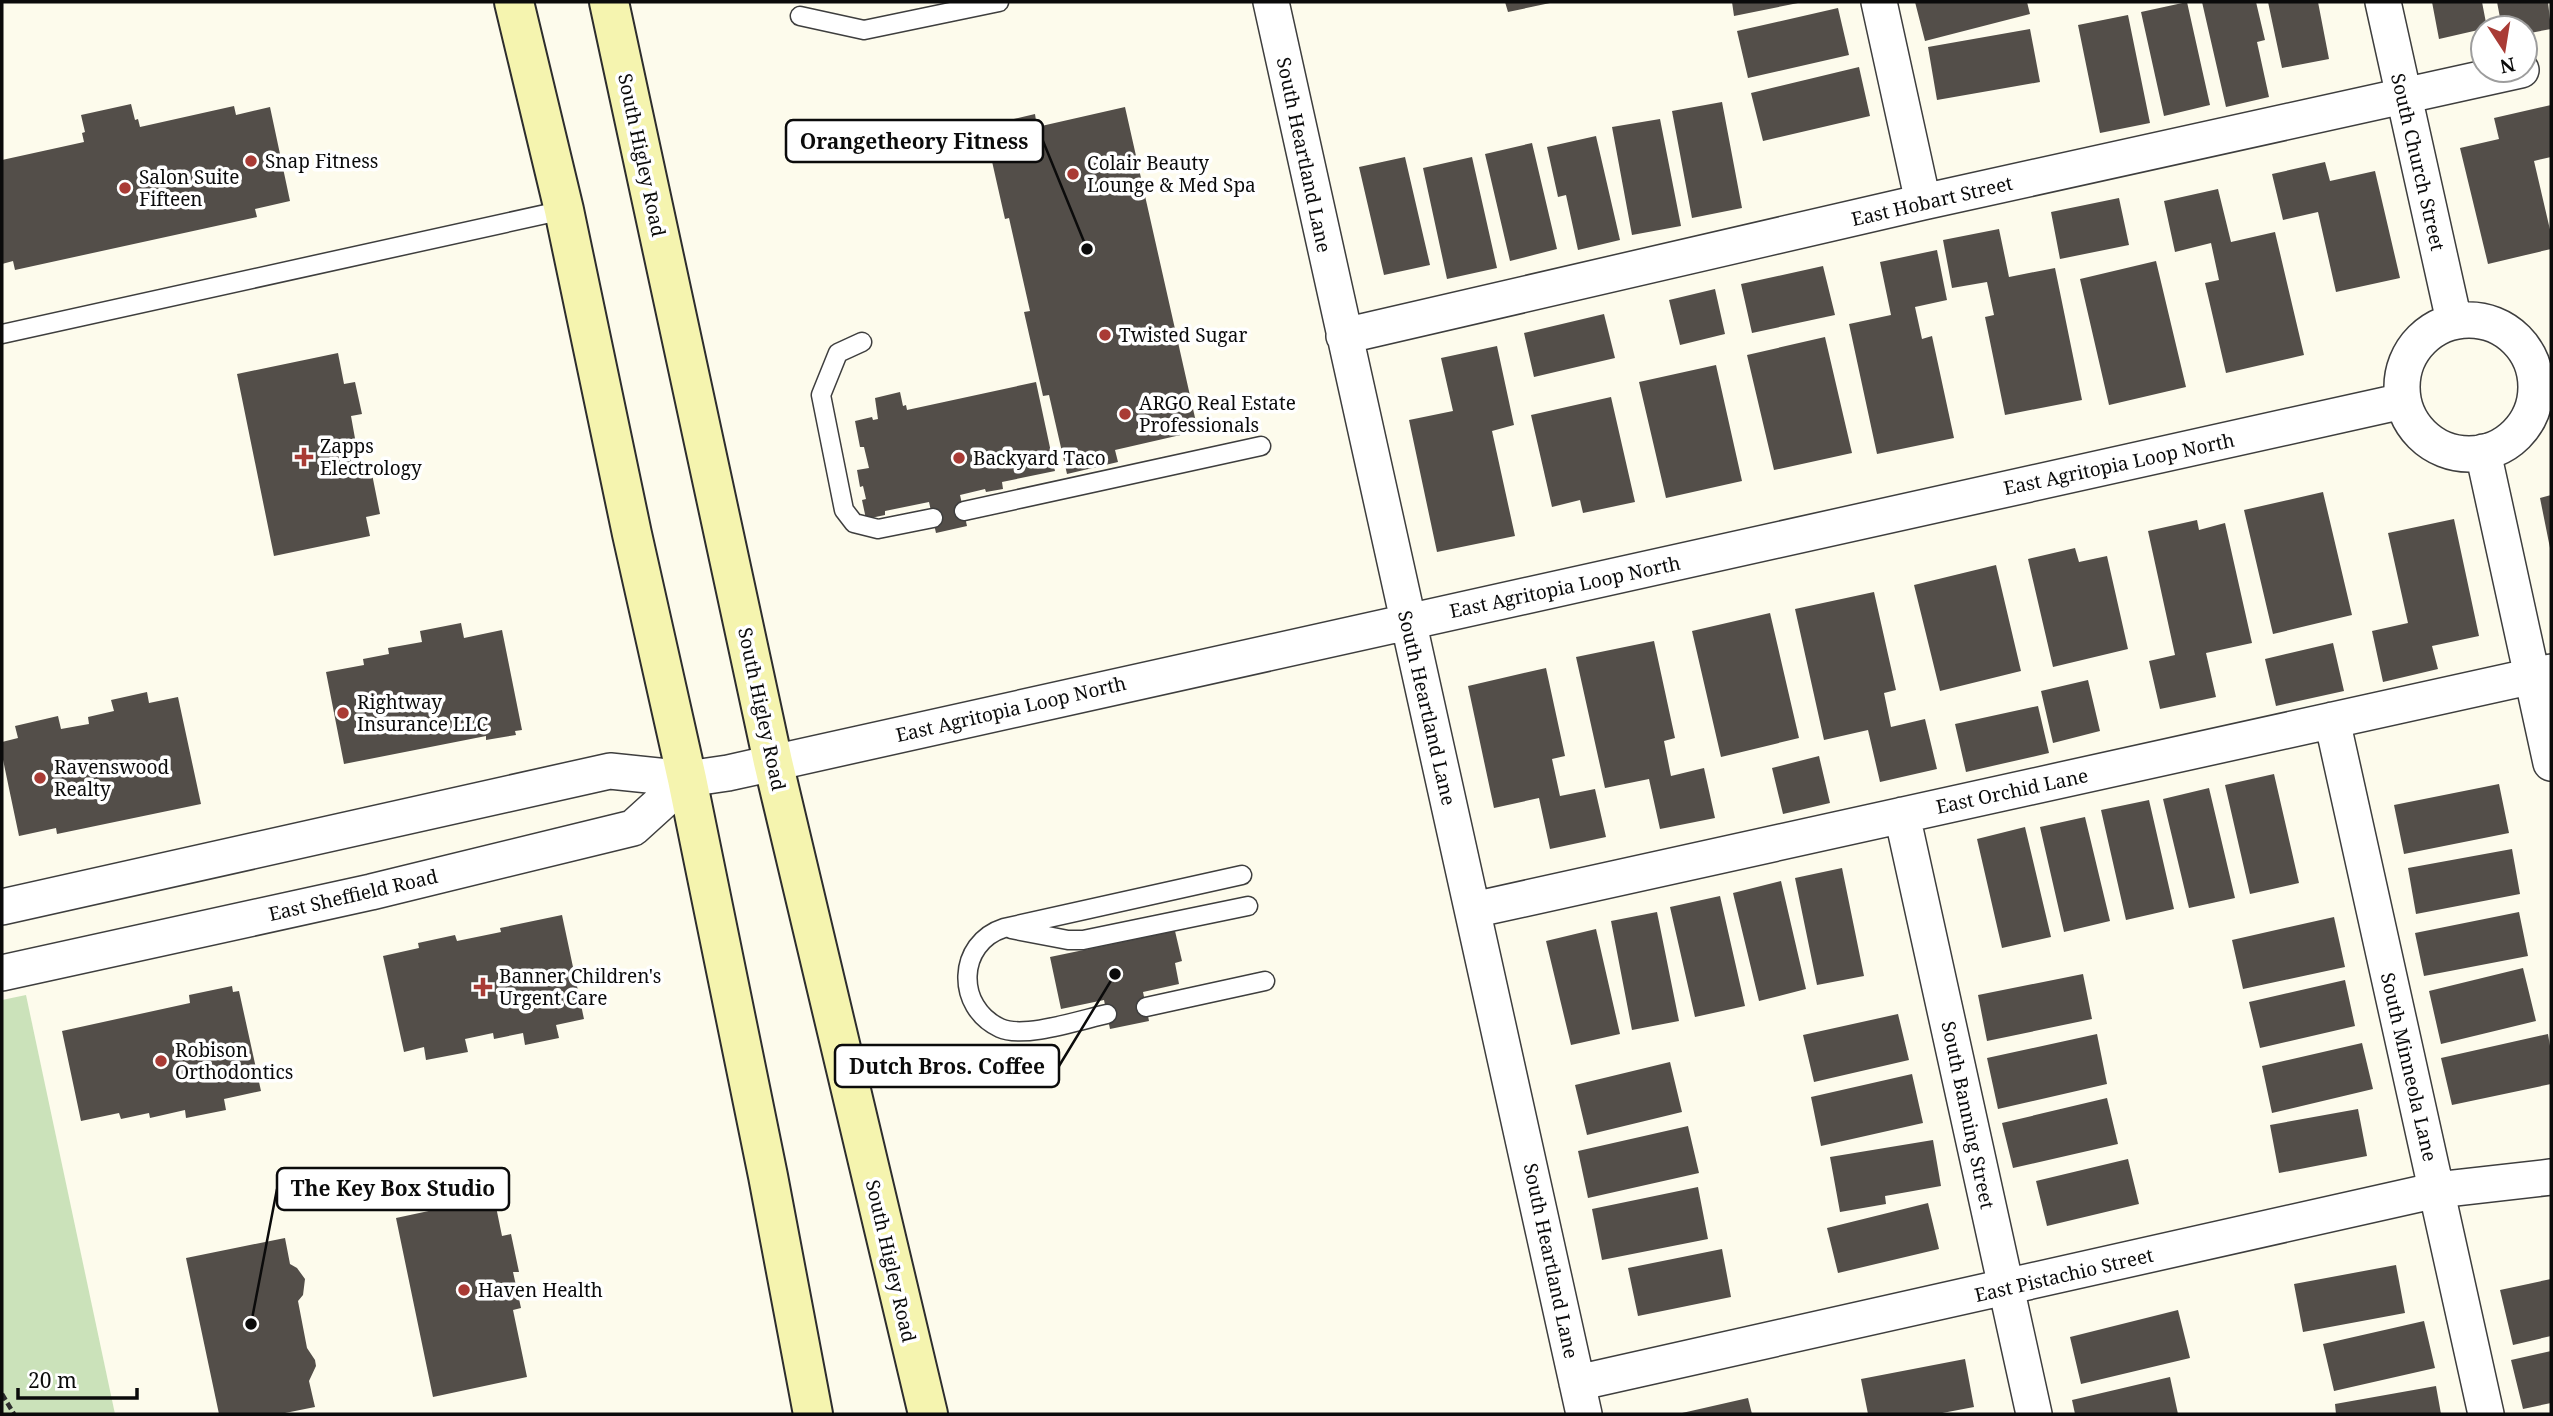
<svg xmlns="http://www.w3.org/2000/svg" width="2553" height="1416" font-family="'Noto Serif',serif">
<style>
.green{fill:#cbe2ba}
.building{fill:#534e49}
.lines{fill:none;stroke-linecap:round;stroke-linejoin:round}
.lane-casing{stroke:#3e3e3e;stroke-width:21}
.street-casing{stroke:#3e3e3e;stroke-width:38}
.secondary-casing{stroke:#2d2d2d;stroke-width:42}
.path{stroke:#2d2d2d;stroke-width:4.5;stroke-dasharray:7 3.5;stroke-linecap:butt}
.lane{stroke:#fff;stroke-width:18}
.street{stroke:#fff;stroke-width:35}
.secondary{stroke:#f5f4af;stroke-width:38}
.poi-dot{fill:#a93b35;stroke:#fff;stroke-width:2.5}
.labels{text-anchor:middle;stroke-width:7;stroke-linejoin:round;paint-order:stroke}
.street-label{font-size:19px;fill:#0b0b0b;stroke:#fff}
.poi-label{font-size:19px;fill:#0b0b0b;stroke:#fff;text-anchor:start}
.leader{fill:none;stroke:#0b0b0b;stroke-width:2.5}
.callout-dot{fill:#0b0b0b;stroke:#fff;stroke-width:2.5}
.callout{fill:#fff;stroke:#0b0b0b;stroke-width:2.5}
.callout-label{font-size:21px;text-anchor:middle;font-weight:bold;fill:#0b0b0b}
</style>
<rect width="100%" height="100%" fill="#fdfbec"/>
<path class="green" d="M 26,995 L 115,1414 L 2,1414 L 2,1000 Z"/>
<path class="building" d="M 1505,2 L 1550,2 L 1550,3 L 1508,12 Z
M 1732,2 L 1797,2 L 1798,3 L 1734,16 Z
M 1915,2 L 2027,2 L 2030,14 L 1925,41 Z
M 2187,2 L 2210,105 L 2164,116 L 2141,12 Z
M 2202,2 L 2256,2 L 2265,40 L 2257,42 L 2269,97 L 2226,107 Z
M 2268,2 L 2318,2 L 2329,59 L 2282,68 Z
M 2432,2 L 2482,2 L 2487,28 L 2439,39 Z
M 2497,2 L 2548,2 L 2551,29 L 2525,34 L 2525,28 L 2502,28 Z
M 1838,8 L 1849,55 L 1748,78 L 1737,31 Z
M 2128,15 L 2150,123 L 2100,133 L 2078,25 Z
M 2030,29 L 2040,82 L 1937,100 L 1928,47 Z
M 1859,67 L 1870,116 L 1763,141 L 1751,93 Z
M 1722,102 L 1742,208 L 1692,218 L 1672,111 Z
M 131,104 L 135,120 L 138,119 L 140,127 L 234,106 L 236,115 L 270,107 L 290,201 L 255,209 L 257,217 L 15,270 L 13,261 L 2,264 L 2,160 L 84,142 L 82,133 L 85,132 L 81,115 Z
M 2551,105 L 2551,157 L 2534,161 L 2551,234 L 2551,249 L 2488,264 L 2460,148 L 2499,139 L 2494,118 Z
M 1125,107 L 1198,431 L 1115,450 L 1118,462 L 1067,474 L 1049,395 L 1043,396 L 1024,312 L 1030,311 L 1009,218 L 1005,219 L 984,126 L 1035,114 L 1037,127 Z
M 1660,119 L 1681,226 L 1632,235 L 1612,127 Z
M 1596,136 L 1620,240 L 1578,250 L 1566,195 L 1558,197 L 1547,147 Z
M 1532,143 L 1557,249 L 1510,261 L 1485,154 Z
M 1405,157 L 1430,265 L 1384,275 L 1359,167 Z
M 1472,157 L 1497,268 L 1447,279 L 1423,168 Z
M 2325,162 L 2330,181 L 2375,171 L 2400,278 L 2336,292 L 2318,212 L 2283,220 L 2272,174 Z
M 2218,189 L 2231,242 L 2275,232 L 2304,355 L 2226,373 L 2205,283 L 2219,280 L 2211,243 L 2175,252 L 2164,201 Z
M 2119,198 L 2129,245 L 2060,259 L 2051,212 Z
M 1999,229 L 2009,277 L 2055,268 L 2082,400 L 2005,415 L 1985,317 L 1994,315 L 1987,282 L 1952,288 L 1943,240 Z
M 1937,250 L 1947,300 L 1915,307 L 1922,339 L 1932,336 L 1954,438 L 1877,454 L 1849,324 L 1891,315 L 1880,262 Z
M 2156,261 L 2186,387 L 2109,405 L 2080,279 Z
M 1823,266 L 1835,315 L 1752,333 L 1741,284 Z
M 1715,289 L 1725,334 L 1680,345 L 1669,300 Z
M 1604,314 L 1615,358 L 1534,377 L 1524,333 Z
M 1825,337 L 1852,453 L 1774,470 L 1747,355 Z
M 1497,346 L 1514,425 L 1492,431 L 1515,536 L 1437,552 L 1409,420 L 1453,411 L 1441,358 Z
M 338,353 L 344,384 L 355,382 L 362,414 L 351,416 L 356,444 L 352,445 L 357,472 L 371,469 L 380,514 L 366,517 L 370,536 L 274,556 L 237,374 Z
M 1716,365 L 1742,481 L 1666,498 L 1639,382 Z
M 1036,382 L 1055,471 L 1002,482 L 1003,489 L 986,492 L 985,489 L 960,495 L 967,526 L 936,533 L 929,502 L 885,511 L 885,515 L 866,519 L 862,500 L 866,499 L 863,486 L 860,487 L 857,470 L 869,468 L 864,447 L 860,447 L 855,421 L 872,417 L 873,420 L 878,419 L 875,398 L 900,392 L 903,406 L 906,405 L 907,410 Z
M 1611,397 L 1635,502 L 1583,513 L 1580,500 L 1552,507 L 1531,415 Z
M 2323,492 L 2352,615 L 2273,634 L 2244,510 Z
M 2551,495 L 2551,548 L 2550,548 L 2540,498 Z
M 2454,519 L 2479,636 L 2432,646 L 2438,669 L 2383,682 L 2372,631 L 2408,623 L 2388,533 Z
M 2197,520 L 2199,530 L 2225,523 L 2252,643 L 2206,653 L 2216,697 L 2160,709 L 2149,661 L 2175,655 L 2148,531 Z
M 2075,548 L 2079,562 L 2107,556 L 2128,649 L 2053,667 L 2028,559 Z
M 1996,565 L 2021,671 L 1940,691 L 1914,585 Z
M 1874,592 L 1896,690 L 1884,693 L 1891,727 L 1925,719 L 1937,769 L 1880,782 L 1868,730 L 1824,740 L 1795,609 Z
M 1770,613 L 1799,738 L 1721,757 L 1692,631 Z
M 461,623 L 464,638 L 502,630 L 522,730 L 515,731 L 516,735 L 486,740 L 486,736 L 344,764 L 326,672 L 364,665 L 363,659 L 389,654 L 388,648 L 422,642 L 420,631 Z
M 1654,641 L 1675,738 L 1664,741 L 1671,776 L 1704,768 L 1715,818 L 1660,829 L 1649,779 L 1605,788 L 1576,657 Z
M 2333,643 L 2344,691 L 2276,706 L 2265,659 Z
M 1546,668 L 1565,756 L 1552,759 L 1560,796 L 1595,789 L 1606,837 L 1550,849 L 1539,798 L 1494,808 L 1468,686 Z
M 2088,680 L 2100,731 L 2053,743 L 2041,691 Z
M 147,692 L 149,703 L 178,697 L 201,804 L 57,834 L 56,828 L 19,836 L 2,755 L 2,742 L 18,738 L 15,726 L 58,716 L 61,729 L 89,724 L 88,717 L 114,711 L 111,700 Z
M 2038,706 L 2049,753 L 1966,772 L 1955,724 Z
M 1819,756 L 1830,803 L 1783,814 L 1772,768 Z
M 2274,774 L 2299,883 L 2250,894 L 2225,785 Z
M 2499,784 L 2509,833 L 2404,854 L 2394,805 Z
M 2209,788 L 2235,898 L 2189,908 L 2163,799 Z
M 2149,800 L 2174,909 L 2126,920 L 2101,810 Z
M 2085,817 L 2110,921 L 2064,932 L 2040,827 Z
M 2025,827 L 2051,937 L 2002,948 L 1977,839 Z
M 2512,849 L 2520,894 L 2416,914 L 2408,868 Z
M 1842,868 L 1864,976 L 1817,985 L 1795,878 Z
M 1781,881 L 1806,989 L 1759,1001 L 1733,893 Z
M 1720,896 L 1745,1006 L 1695,1017 L 1670,907 Z
M 1657,912 L 1679,1021 L 1632,1030 L 1611,921 Z
M 2519,912 L 2528,956 L 2424,976 L 2415,933 Z
M 562,915 L 584,1019 L 556,1025 L 559,1038 L 525,1045 L 523,1033 L 494,1039 L 493,1033 L 465,1039 L 468,1052 L 426,1060 L 424,1047 L 404,1052 L 383,956 L 419,948 L 418,943 L 455,935 L 457,941 L 501,932 L 500,928 Z
M 2334,917 L 2345,967 L 2243,989 L 2232,940 Z
M 1596,929 L 1620,1034 L 1571,1045 L 1546,941 Z
M 1175,931 L 1182,961 L 1175,963 L 1179,984 L 1143,992 L 1149,1021 L 1110,1029 L 1104,1000 L 1061,1009 L 1050,957 Z
M 2523,968 L 2536,1021 L 2441,1044 L 2429,991 Z
M 2083,974 L 2092,1019 L 1987,1041 L 1978,995 Z
M 2345,980 L 2355,1026 L 2260,1048 L 2249,1002 Z
M 232,986 L 233,992 L 239,991 L 261,1091 L 224,1099 L 226,1110 L 186,1118 L 185,1110 L 150,1118 L 149,1113 L 121,1119 L 119,1113 L 81,1121 L 62,1031 L 190,1003 L 189,995 Z
M 1898,1014 L 1909,1060 L 1814,1082 L 1803,1035 Z
M 2097,1034 L 2107,1084 L 1998,1109 L 1987,1058 Z
M 2548,1034 L 2551,1052 L 2551,1084 L 2452,1105 L 2441,1058 Z
M 2362,1043 L 2373,1089 L 2272,1113 L 2262,1066 Z
M 1670,1062 L 1682,1112 L 1587,1135 L 1575,1085 Z
M 1912,1074 L 1923,1123 L 1821,1146 L 1811,1097 Z
M 2107,1098 L 2118,1144 L 2013,1168 L 2002,1123 Z
M 2358,1109 L 2367,1156 L 2279,1173 L 2270,1125 Z
M 1688,1126 L 1699,1173 L 1588,1198 L 1578,1151 Z
M 1933,1140 L 1941,1186 L 1885,1196 L 1886,1204 L 1840,1212 L 1830,1157 Z
M 2128,1159 L 2139,1204 L 2047,1226 L 2036,1181 Z
M 1698,1187 L 1708,1239 L 1602,1260 L 1592,1209 Z
M 494,1197 L 502,1236 L 511,1234 L 519,1272 L 513,1272 L 521,1308 L 513,1310 L 527,1377 L 433,1397 L 396,1218 Z
M 1928,1203 L 1939,1249 L 1838,1273 L 1827,1228 Z
M 285,1238 L 290,1264 L 297,1268 L 305,1279 L 303,1295 L 298,1301 L 307,1348 L 315,1360 L 316,1366 L 309,1381 L 315,1407 L 280,1414 L 219,1414 L 186,1258 Z
M 1722,1249 L 1731,1297 L 1638,1316 L 1628,1268 Z
M 2396,1265 L 2405,1313 L 2303,1332 L 2294,1284 Z
M 2551,1279 L 2551,1336 L 2513,1345 L 2500,1290 Z
M 2178,1310 L 2190,1358 L 2081,1384 L 2070,1337 Z
M 2424,1321 L 2435,1368 L 2334,1391 L 2323,1344 Z
M 2551,1351 L 2551,1403 L 2523,1409 L 2511,1360 Z
M 1965,1359 L 1974,1407 L 1937,1414 L 1868,1414 L 1861,1379 Z
M 2170,1377 L 2178,1414 L 2075,1414 L 2072,1400 Z
M 2436,1386 L 2441,1414 L 2336,1414 L 2335,1404 Z
M 1748,1398 L 1752,1414 L 1682,1414 L 1682,1413 Z"/>
<g class="lines">
<g class="lane-casing">
<path id="lane" d="M 800,16 L 864,30 L 999,2
M 2,334 L 564,210
M 862,342 L 838,353 L 821,395 L 844,510 L 854,523 L 878,529 L 933,518
M 964,511 L 1261,446
M 1011,929 L 1068,940 L 1083,940 L 1248,906
M 1146,1007 L 1265,981
M 1107,1014 C 1080,1020 1024,1039 1000,1028 C 955,1007 957,943 1004,928 L 1242,875"/>
</g>
<g class="street-casing">
<path id="street" d="M 1271,2 L 1584,1414
M 1879,2 L 1923,202
M 2383,2 L 2454,321
M2402 387a67 67 0 1 1 134 0a67 67 0 1 1-134 0Z
M 1344,336 L 1923,202 L 2521,70
M 2483,452 L 2551,763
M 2332,720 L 2486,1414
M 1902,815 L 2034,1414
M 2,907 L 610,771 L 687,779 L 728,773 L 2403,401
M 1473,910 L 2551,672
M 2,973 L 371,892 L 633,828 L 687,779
M 1577,1383 L 2437,1190 L 2551,1177"/>
</g>
<g class="secondary-casing">
<path id="secondary" d="M 514,2 L 564,210 L 632,534 L 687,779 L 768,1176 L 813,1414
M 609,2 L 773,762 L 928,1414"/>
</g>
<path class="path" d="M 2,1394 L 14,1414"/>
<use href="#lane" class="lane"/>
<use href="#street" class="street"/>
<use href="#secondary" class="secondary"/>
</g>
<g class="poi-dot">
<circle cx="251" cy="161" r="7"/>
<circle cx="1073" cy="174" r="7"/>
<circle cx="125" cy="188" r="7"/>
<circle cx="1105" cy="335" r="7"/>
<circle cx="1125" cy="414" r="7"/>
<path d="M300.5 446.5h7v7h7v7h-7v7h-7v-7h-7v-7h7z"/>
<circle cx="959" cy="458" r="7"/>
<circle cx="343" cy="713" r="7"/>
<circle cx="40" cy="778" r="7"/>
<path d="M479.5 976.5h7v7h7v7h-7v7h-7v-7h-7v-7h7z"/>
<circle cx="161" cy="1061" r="7"/>
<circle cx="464" cy="1290" r="7"/>
</g>
<g class="labels">
<g class="street-label">
<text transform="translate(642 155) rotate(78)" y="7">South Higley Road</text>
<text transform="translate(1304 155) rotate(78)" y="7">South Heartland Lane</text>
<text transform="translate(2418 162) rotate(77)" y="7">South Church Street</text>
<text transform="translate(1932 201) rotate(-13)" y="7">East Hobart Street</text>
<text transform="translate(2119 464) rotate(-12)" y="7">East Agritopia Loop North</text>
<text transform="translate(1565 587) rotate(-12)" y="7">East Agritopia Loop North</text>
<text transform="translate(1427 708) rotate(77)" y="7">South Heartland Lane</text>
<text transform="translate(762 709) rotate(78)" y="7">South Higley Road</text>
<text transform="translate(1011 709) rotate(-13)" y="7">East Agritopia Loop North</text>
<text transform="translate(2012 791) rotate(-12)" y="7">East Orchid Lane</text>
<text transform="translate(353 895) rotate(-13)" y="7">East Sheffield Road</text>
<text transform="translate(2409 1067) rotate(77)" y="7">South Minneola Lane</text>
<text transform="translate(1968 1115) rotate(78)" y="7">South Banning Street</text>
<text transform="translate(891 1261) rotate(77)" y="7">South Higley Road</text>
<text transform="translate(1551 1261) rotate(78)" y="7">South Heartland Lane</text>
<text transform="translate(2064 1275) rotate(-13)" y="7">East Pistachio Street</text>
</g>
<g class="poi-label">
<text x="265" y="168">Snap Fitness</text>
<text x="1087" y="170">Colair Beauty<tspan x="1087" dy="22">Lounge &amp; Med Spa</tspan></text>
<text x="139" y="184">Salon Suite<tspan x="139" dy="22">Fifteen</tspan></text>
<text x="1119" y="342">Twisted Sugar</text>
<text x="1139" y="410">ARGO Real Estate<tspan x="1139" dy="22">Professionals</tspan></text>
<text x="320" y="453">Zapps<tspan x="320" dy="22">Electrology</tspan></text>
<text x="973" y="465">Backyard Taco</text>
<text x="357" y="709">Rightway<tspan x="357" dy="22">Insurance LLC</tspan></text>
<text x="54" y="774">Ravenswood<tspan x="54" dy="22">Realty</tspan></text>
<text x="499" y="983">Banner Children's<tspan x="499" dy="22">Urgent Care</tspan></text>
<text x="175" y="1057">Robison<tspan x="175" dy="22">Orthodontics</tspan></text>
<text x="478" y="1297">Haven Health</text>
</g>
</g>
<path class="leader" d="M1087 249L1043 141M1115 974L1059 1066M251 1324L277 1189"/>
<g class="callout-dot">
<circle cx="1087" cy="249" r="7"/>
<circle cx="1115" cy="974" r="7"/>
<circle cx="251" cy="1324" r="7"/>
</g>
<g class="callout">
<rect x="786" y="120" width="257" height="42" rx="7"/>
<rect x="835" y="1045" width="224" height="42" rx="7"/>
<rect x="277" y="1168" width="232" height="42" rx="7"/>
</g>
<g class="callout-label">
<text x="914" y="149">Orangetheory Fitness</text>
<text x="947" y="1074">Dutch Bros. Coffee</text>
<text x="393" y="1196">The Key Box Studio</text>
</g>
<rect width="2553" height="1416" fill="none" stroke="#0b0b0b" stroke-width="7"/>
<g transform="translate(2504 49) rotate(168)"><circle r="33" fill="#ffffff" stroke="#9d9d9d" stroke-width="2"/>
<path d="M0-5L12 26L0 18L-12 26Z" fill="#a93b35"/>
<text y="-10" font-size="19" font-weight="bold" text-anchor="middle" fill="#0b0b0b">N</text>
</g>
<path d="M18 1388v10h119v-10" fill="none" stroke="#0b0b0b" stroke-width="3.5"/>
<text x="28" y="1388" font-size="21" fill="#0b0b0b" stroke="#ffffff" stroke-width="5" paint-order="stroke">20 m</text>
</svg>
